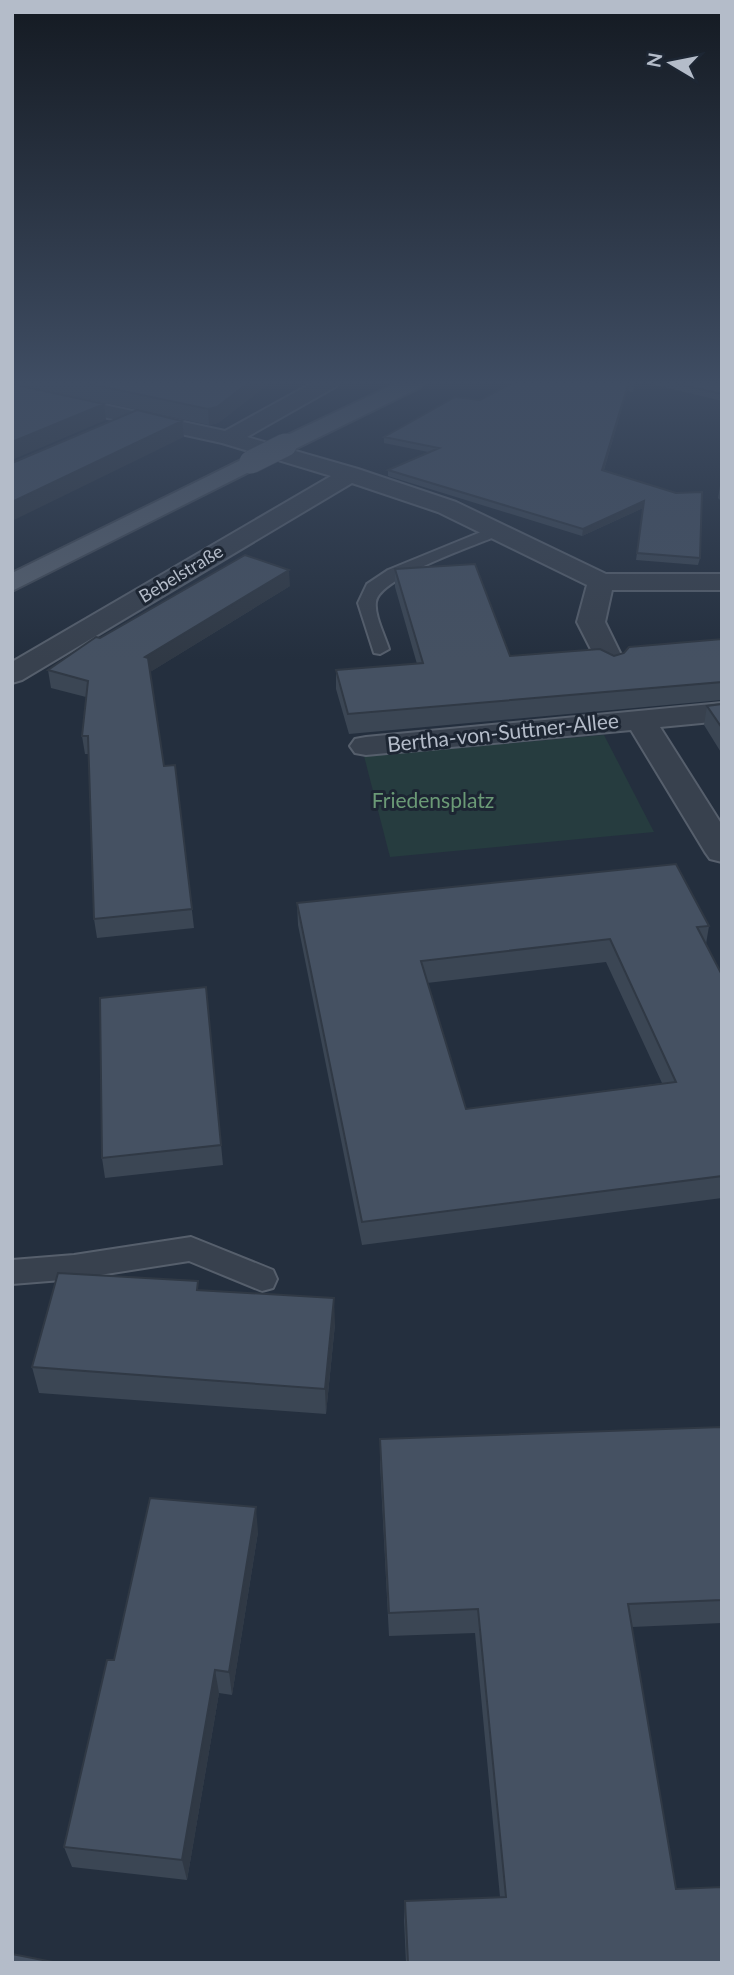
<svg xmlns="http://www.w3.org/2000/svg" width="734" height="1975" font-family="Lato,sans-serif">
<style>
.green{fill:#263c3f}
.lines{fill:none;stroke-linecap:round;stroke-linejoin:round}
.lane-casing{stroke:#565f6c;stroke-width:4}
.street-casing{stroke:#565f6c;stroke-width:4}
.primary-casing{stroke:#414a57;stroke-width:4}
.lane{fill:#38414e;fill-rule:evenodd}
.street{fill:#38414e;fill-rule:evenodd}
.primary{fill:#56606e;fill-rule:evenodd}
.primary-bridge-casing{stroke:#414a57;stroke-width:24;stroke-linecap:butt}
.primary-bridge{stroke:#56606e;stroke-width:23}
.wall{fill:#3b4654;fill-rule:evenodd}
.shaded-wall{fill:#303945}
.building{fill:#455162;stroke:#303945;stroke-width:2;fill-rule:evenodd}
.labels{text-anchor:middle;stroke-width:6;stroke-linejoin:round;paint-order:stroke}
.far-street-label{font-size:18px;fill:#b4bcc9;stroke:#1d2633}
.street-label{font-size:21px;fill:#b4bcc9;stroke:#1d2633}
.park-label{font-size:21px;fill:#6b9a76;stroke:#1d2633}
</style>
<rect width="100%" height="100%" fill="#242f3e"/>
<path class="green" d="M 604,735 L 654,832 L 390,857 L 364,756 Z"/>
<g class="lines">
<g class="lane-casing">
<path id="lane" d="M 498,525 L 504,527 L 506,530 L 504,533 C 480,544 379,577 376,602 C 374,615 385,636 389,649 L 380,654 L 374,653 L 358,603 L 367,584 L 388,570 Z
M 191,1237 L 273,1270 L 277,1279 L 273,1288 L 262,1291 L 189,1261 L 74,1279 L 12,1284 L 12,1260 L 74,1255 Z"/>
</g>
<g class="street-casing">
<path id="street" d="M 312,383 L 338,383 L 335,387 L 247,437 L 358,469 L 456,502 L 606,574 L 722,574 L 722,590 L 612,590 L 605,622 L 625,663 L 621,669 L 611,672 L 601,669 L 577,622 L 587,585 L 438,512 L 352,483 L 22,680 L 12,683 L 12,662 L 331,476 L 222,443 L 12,397 L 12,385 L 225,431 Z
M 722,703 L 722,721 L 660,727 L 722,825 L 722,862 L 710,859 L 705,852 L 631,730 L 366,755 L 355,753 L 350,746 L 355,739 L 366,737 Z"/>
</g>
<g class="primary-casing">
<path id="primary" d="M 397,383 L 424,383 L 421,387 L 293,450 L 277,450 L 274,445 L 277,440 Z
M 251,455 L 259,457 L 262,462 L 259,467 L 12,591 L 12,573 Z"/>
</g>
<use href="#lane" class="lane"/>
<use href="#street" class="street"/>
<use href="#primary" class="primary"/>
<g class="primary-bridge-casing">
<path id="primary-bridge" d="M 251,462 L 285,445"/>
</g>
<use href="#primary-bridge" class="primary-bridge"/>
</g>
<path class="wall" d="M 12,383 L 270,383 L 218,423 L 209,425 Z
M 635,383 L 633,392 L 627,391 L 604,470 L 700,558 L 698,565 L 636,560 L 643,508 L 582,536 L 388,476 L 388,470 L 428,452 L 384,443 L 384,437 L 480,400 Z
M 647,383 L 722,383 L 722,401 Z
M 720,486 L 722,486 L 722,502 L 718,498 Z
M 395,569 L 510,656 L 614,656 L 722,639 L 722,700 L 349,734 L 336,689 L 336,670 L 417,664 L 395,587 Z
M 290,586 L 150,672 L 164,766 L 175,765 L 194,928 L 97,938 L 94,919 L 89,754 L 85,754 L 82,736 L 86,697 L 51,688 L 48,670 L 100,638 Z
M 722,704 L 722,754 L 704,725 L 707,706 Z
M 297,903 L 709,926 L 706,944 L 722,975 L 722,1198 L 362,1245 L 298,925 ZM 606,962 L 662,1083 L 466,1109 L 427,983 Z
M 206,987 L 223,1165 L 105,1178 L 102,1158 Z
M 199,1290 L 335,1324 L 326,1414 L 39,1393 L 32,1367 Z
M 722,1427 L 722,1623 L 632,1627 L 676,1889 L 722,1963 L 406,1963 L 404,1920 L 405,1901 L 500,1897 L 475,1633 L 389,1636 L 380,1464 L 380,1439 Z
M 258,1532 L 232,1695 L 219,1693 L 187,1880 L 72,1867 L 64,1847 L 114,1660 Z"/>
<path class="shaded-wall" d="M 248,383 L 270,383 L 218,423 L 209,425 L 208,409 Z
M 628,385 L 627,391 L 602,476 L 602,470 Z
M 104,404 L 106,420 L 12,460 L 12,442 Z
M 182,421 L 184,437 L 12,521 L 12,502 Z
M 644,501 L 643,508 L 582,536 L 583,529 Z
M 289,570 L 290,586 L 147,674 L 145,657 Z
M 334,1298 L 335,1324 L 326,1414 L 325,1389 Z
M 256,1507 L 258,1532 L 232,1695 L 229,1672 Z
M 215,1670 L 219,1693 L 187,1880 L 182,1860 Z"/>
<path class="building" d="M 85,383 L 248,383 L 217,407 L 208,409 Z
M 512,383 L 635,383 L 634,386 L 628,385 L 602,470 L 676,493 L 702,492 L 700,558 L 637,553 L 644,501 L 583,529 L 388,470 L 439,448 L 384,437 L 455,397 L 480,400 Z
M 674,383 L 722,383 L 722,394 Z
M 12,384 L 104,404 L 12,442 Z
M 137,410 L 182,421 L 12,502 L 12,463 Z
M 245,555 L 289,570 L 145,657 L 148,658 L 164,766 L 175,765 L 192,909 L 94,919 L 88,736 L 82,736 L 88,681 L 48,670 L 96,637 L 100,638 Z
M 475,564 L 510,656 L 600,649 L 614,656 L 624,653 L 629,647 L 722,639 L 722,682 L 348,714 L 336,670 L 423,663 L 395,569 Z
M 722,704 L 722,728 L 707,706 Z
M 676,864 L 709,926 L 697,927 L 722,975 L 722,1176 L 362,1222 L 297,903 ZM 610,939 L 676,1082 L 466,1109 L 421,961 Z
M 206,987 L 221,1145 L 102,1158 L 100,998 Z
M 58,1273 L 198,1281 L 197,1290 L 334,1298 L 325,1389 L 32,1367 Z
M 722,1427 L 722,1600 L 628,1604 L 676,1889 L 722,1887 L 722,1963 L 408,1963 L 405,1901 L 506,1897 L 478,1609 L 389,1613 L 380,1439 Z
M 150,1498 L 256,1507 L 229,1672 L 215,1670 L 182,1860 L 64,1847 L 107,1660 L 114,1660 Z
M 12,1954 L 58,1963 L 12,1963 Z"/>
<linearGradient id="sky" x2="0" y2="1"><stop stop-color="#141a22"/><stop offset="0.58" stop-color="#3f4d63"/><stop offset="1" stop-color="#3f4d63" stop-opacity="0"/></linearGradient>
<rect width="734" height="660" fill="url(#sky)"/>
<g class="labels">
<g class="far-street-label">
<text transform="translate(181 574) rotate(-31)" y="6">Bebelstraße</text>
</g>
<g class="street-label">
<text transform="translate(503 733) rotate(-6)" y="7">Bertha-von-Suttner-Allee</text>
</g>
<g class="park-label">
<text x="433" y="808">Friedensplatz</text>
</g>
</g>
<rect width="734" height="1975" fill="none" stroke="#b4bcc9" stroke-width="28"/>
<g transform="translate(671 63) rotate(280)" stroke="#1d2633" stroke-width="5" paint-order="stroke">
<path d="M0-5L12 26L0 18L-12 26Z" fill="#b4bcc9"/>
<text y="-10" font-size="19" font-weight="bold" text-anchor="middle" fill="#b4bcc9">N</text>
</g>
</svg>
